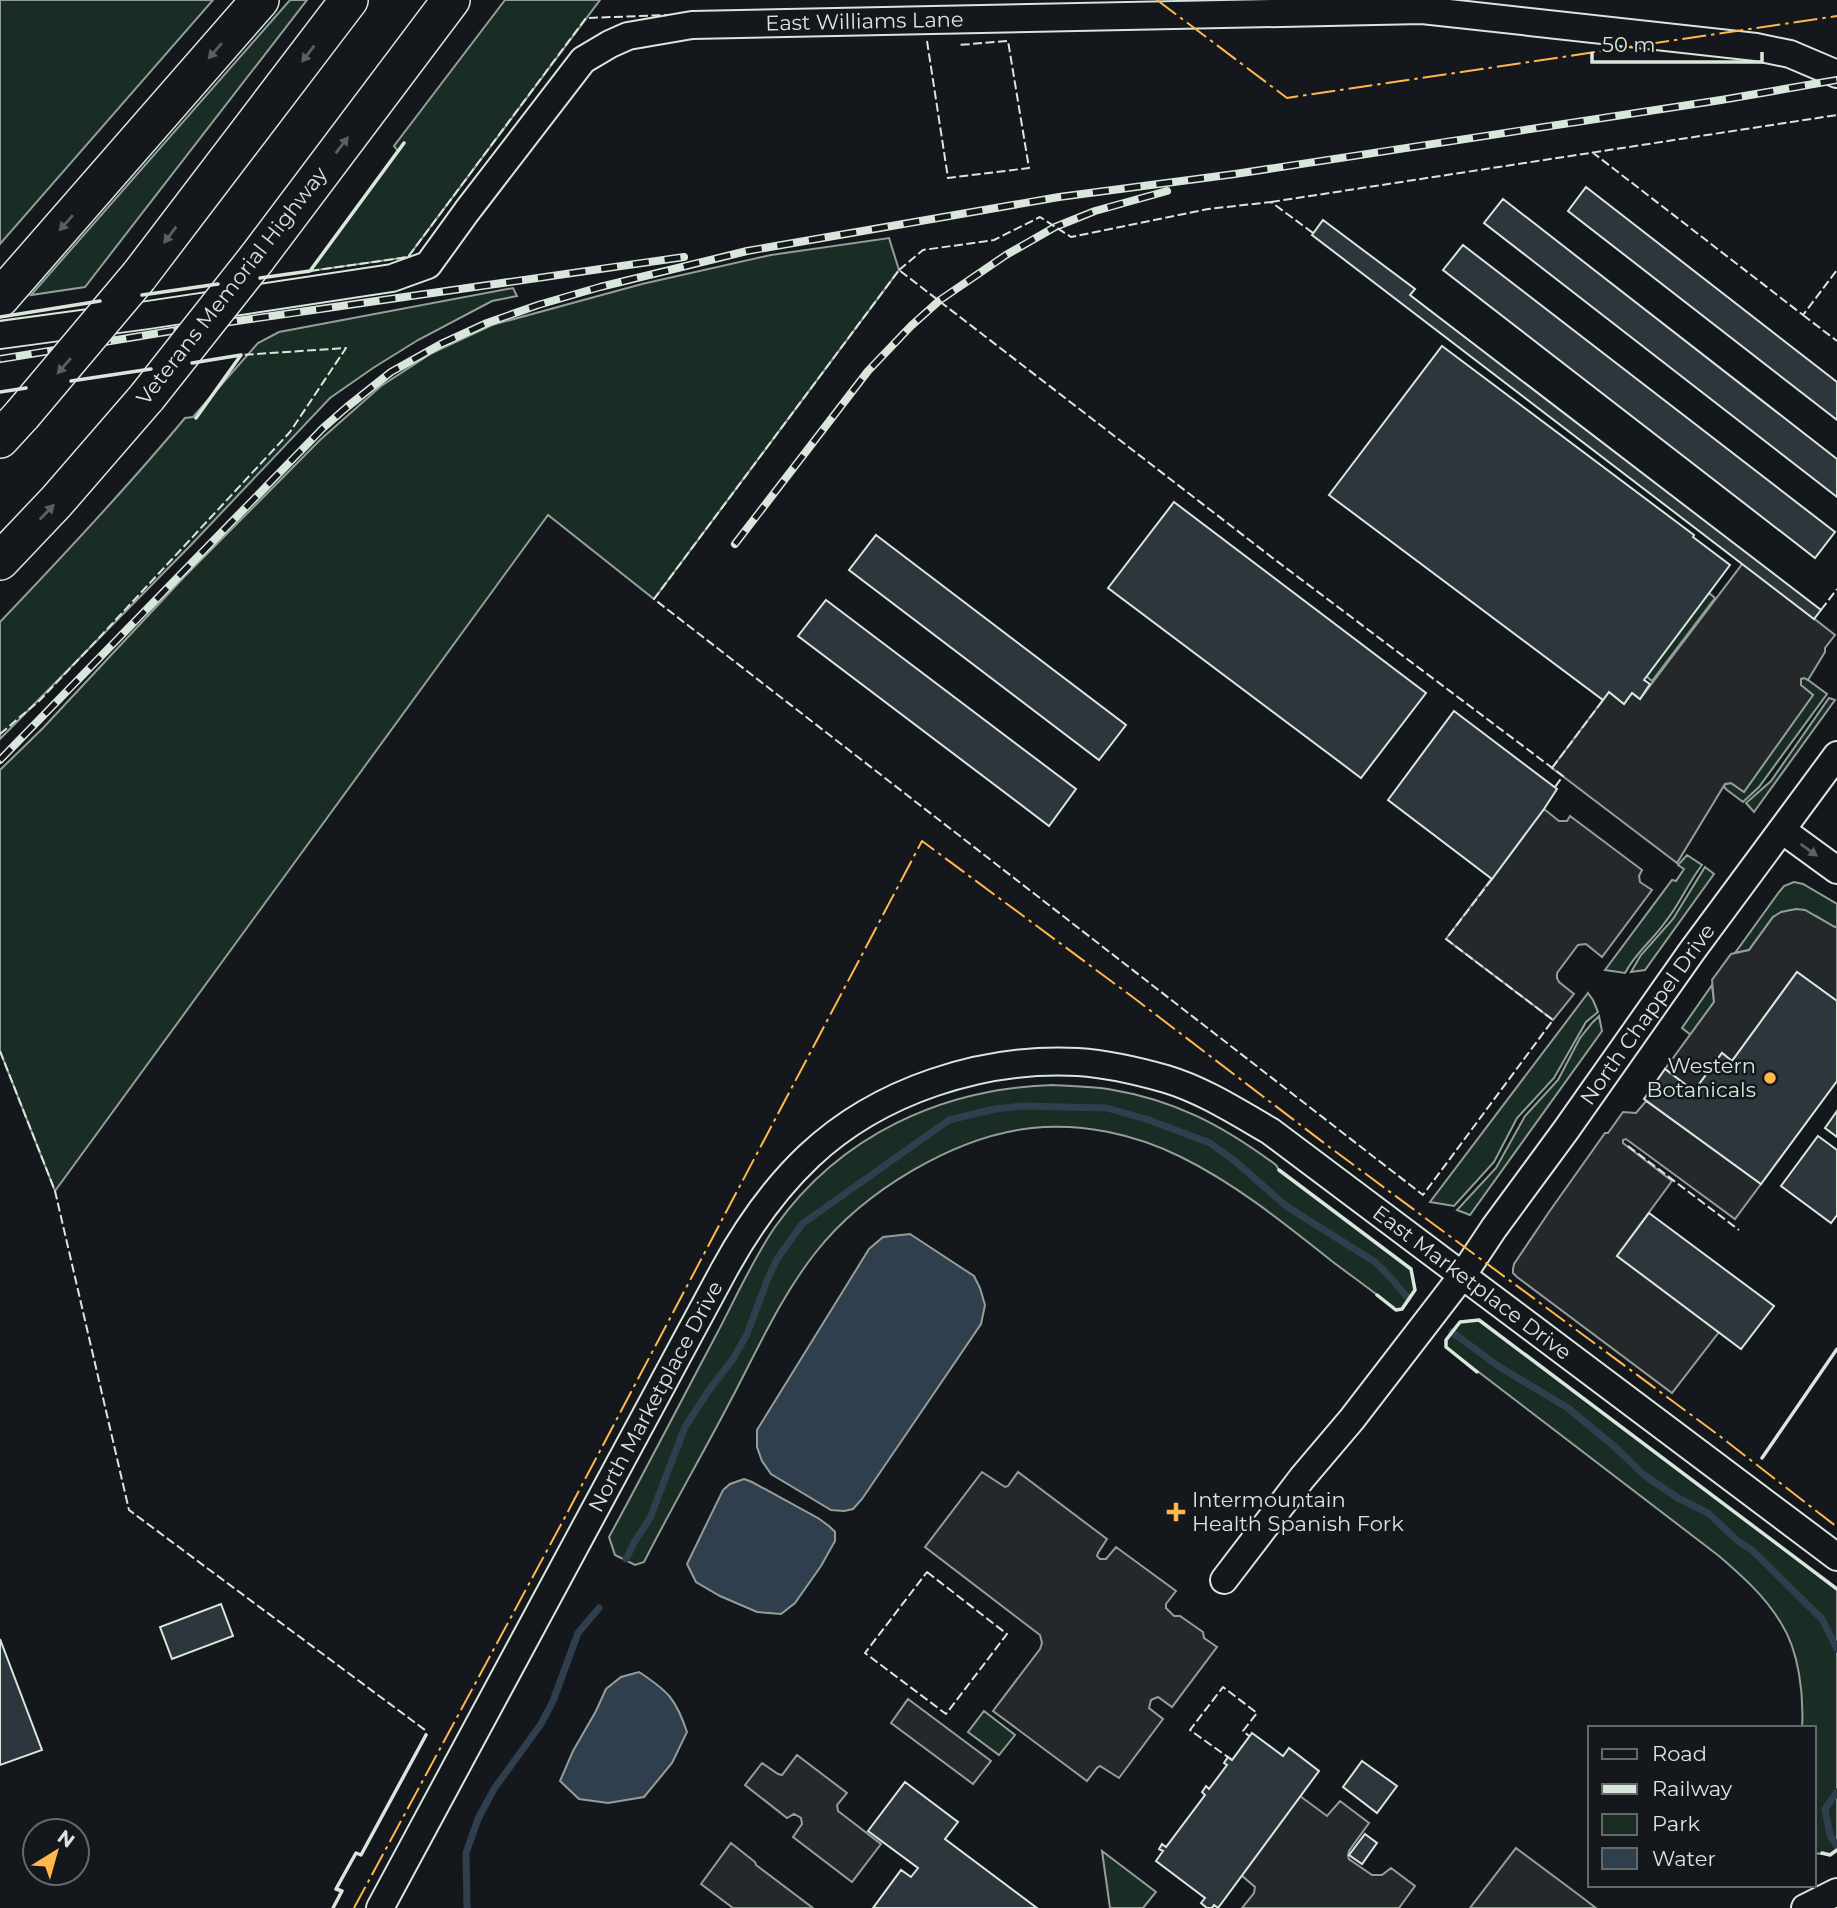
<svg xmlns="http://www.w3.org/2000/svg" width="1837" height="1908" font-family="Montserrat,sans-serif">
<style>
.green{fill:#1a2d24;stroke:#939e99;stroke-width:2}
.parking{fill:#24282b;stroke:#939e99;stroke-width:2}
.water{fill:#2f3f4d;stroke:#939e99;stroke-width:2}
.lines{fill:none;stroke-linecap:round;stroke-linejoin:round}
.stream{stroke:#2f3f4d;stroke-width:7}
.building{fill:#2c363c;stroke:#d8e6dc;stroke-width:2}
.minor-casing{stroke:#d8e6dc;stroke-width:30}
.highway-casing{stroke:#d8e6dc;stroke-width:40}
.minor{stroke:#14181c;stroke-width:26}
.highway{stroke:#14181c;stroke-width:37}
.rail-casing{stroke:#d8e6dc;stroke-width:8}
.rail{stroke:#14181c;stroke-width:5;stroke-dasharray:16;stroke-linecap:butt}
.highway-bridge-casing{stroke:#d8e6dc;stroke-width:40;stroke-linecap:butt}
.highway-bridge{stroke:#14181c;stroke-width:37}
.fence{stroke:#d8e6dc;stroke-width:2;stroke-dasharray:9 3.5;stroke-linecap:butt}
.wall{stroke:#d8e6dc;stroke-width:3.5}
.power{stroke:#ffb74d;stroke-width:2;stroke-dasharray:24 5 3.5 5;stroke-linecap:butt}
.oneway{fill:#59605f}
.poi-dot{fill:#ffb74d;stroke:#14181c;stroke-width:2.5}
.labels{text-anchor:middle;stroke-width:5;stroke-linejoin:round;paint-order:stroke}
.street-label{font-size:21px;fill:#d8e6dc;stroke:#14181c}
.poi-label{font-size:21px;fill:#d8e6dc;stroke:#14181c;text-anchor:end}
</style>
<rect width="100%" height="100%" fill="#14181c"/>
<path class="green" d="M 0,0 L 213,0 L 0,244 Z
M 290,0 L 307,0 L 85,287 L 31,295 Z
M 505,0 L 600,0 L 408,257 L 310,271 L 398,151 L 394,146 Z
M 889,238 L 899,270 L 654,599 L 548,515 L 55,1191 L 0,1051 L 0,770 L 43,728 L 184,577 L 320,440 L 381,386 L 432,353 L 492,325 L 642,284 L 771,255 Z
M 513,288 L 517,296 L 492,301 L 418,340 L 373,368 L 330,398 L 190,546 L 0,739 L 0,622 C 63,556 126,489 185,418 L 193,417 L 258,343 L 279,332 Z
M 1709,593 L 1715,598 L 1652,681 L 1646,676 Z
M 1804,677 L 1827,694 L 1759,787 L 1743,802 L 1727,790 L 1724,787 L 1725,784 L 1731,783 L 1743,791 L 1813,695 L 1800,685 L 1801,679 Z
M 1829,698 L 1835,700 L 1754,812 L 1746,803 L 1771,781 Z
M 1687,855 L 1702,865 C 1688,883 1680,904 1666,921 C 1653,940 1636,952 1625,973 L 1605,970 L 1672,880 L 1676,881 L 1684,869 L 1678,865 Z
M 1705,867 L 1714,874 L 1645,970 L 1631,972 L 1641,955 L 1673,919 Z
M 1794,882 L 1803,884 L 1837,904 L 1837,926 L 1835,928 L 1816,916 L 1773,917 L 1749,950 L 1735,953 L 1779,892 L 1784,886 Z
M 1712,985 L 1714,1002 L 1691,1035 L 1682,1028 Z
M 1588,993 L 1593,1000 L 1598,1012 L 1586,1022 L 1554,1078 L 1517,1118 L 1494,1162 L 1454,1206 L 1430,1202 Z
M 1599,1016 L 1602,1031 L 1470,1215 L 1457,1210 L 1496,1168 L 1525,1116 L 1558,1080 L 1580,1038 L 1592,1023 Z
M 1053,1085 C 1071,1086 1090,1086 1108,1089 C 1175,1100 1222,1125 1276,1165 L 1279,1170 L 1411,1269 L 1415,1290 L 1402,1309 L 1396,1310 C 1376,1293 1354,1278 1333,1262 C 1285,1224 1236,1184 1181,1157 C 1135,1134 1083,1123 1032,1128 C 955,1136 864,1191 816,1252 C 782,1295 759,1346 734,1394 C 705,1450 673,1505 644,1562 L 635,1565 L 615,1555 L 609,1537 C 645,1471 679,1405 714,1339 C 734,1302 751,1262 775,1227 C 840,1135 943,1088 1053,1085 Z
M 1479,1320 L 1837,1589 L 1837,1850 L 1830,1855 L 1814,1853 L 1814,1728 L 1802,1728 C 1804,1695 1799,1651 1781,1623 C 1765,1596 1742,1576 1719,1556 L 1446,1347 L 1446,1340 L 1460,1322 Z
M 984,1711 L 1015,1735 L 999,1755 L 968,1732 Z
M 1102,1851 L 1156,1892 L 1143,1908 L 1110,1908 Z"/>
<path class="parking" d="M 1743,563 L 1835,635 L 1825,648 L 1825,652 L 1808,680 L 1804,678 L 1801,679 L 1801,685 L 1813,695 L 1744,792 L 1731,783 L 1725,784 L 1677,863 L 1552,768 L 1609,692 L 1624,704 L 1632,693 L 1640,699 Z
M 1544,809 L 1559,821 L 1567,821 L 1570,816 L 1642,870 L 1639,876 L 1640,882 L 1652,890 L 1602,957 L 1586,944 L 1578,945 L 1557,973 L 1557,978 L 1559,982 L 1574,994 L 1553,1020 L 1446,939 Z
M 1796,909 L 1805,910 L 1835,927 L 1837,926 L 1837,1001 L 1797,972 L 1732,1061 L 1722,1053 L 1694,1091 L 1665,1069 L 1714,1002 L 1712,980 L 1731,954 L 1749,950 L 1773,917 L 1781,912 Z
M 1646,1101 L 1761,1184 L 1735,1219 L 1626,1139 L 1623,1140 L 1623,1143 L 1672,1181 L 1617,1256 L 1719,1332 L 1672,1393 L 1517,1277 L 1513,1273 L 1513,1269 L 1514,1264 L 1549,1212 L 1605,1133 L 1608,1133 L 1623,1112 L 1636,1113 Z
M 982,1472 L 1005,1487 L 1008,1486 L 1018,1472 L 1107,1539 L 1098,1553 L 1097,1556 L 1100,1559 L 1106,1559 L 1116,1547 L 1176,1591 L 1166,1604 L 1166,1608 L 1174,1616 L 1180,1616 L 1203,1632 L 1204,1638 L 1217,1647 L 1172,1707 L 1158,1697 L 1151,1700 L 1149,1708 L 1163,1719 L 1119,1778 L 1100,1766 L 1097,1768 L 1087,1781 L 993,1711 L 1040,1649 L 1042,1643 L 1040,1635 L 925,1547 Z
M 908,1699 L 991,1761 L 973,1784 L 891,1723 Z
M 797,1755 L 847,1793 L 837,1805 L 838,1811 L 881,1844 L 852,1882 L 793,1837 L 802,1824 L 801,1818 L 794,1814 L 787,1818 L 745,1785 L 762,1763 L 778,1774 L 782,1775 Z
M 1300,1796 L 1327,1816 L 1340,1801 L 1369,1823 L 1349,1851 L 1348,1856 L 1349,1859 L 1372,1875 L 1382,1875 L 1391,1868 L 1415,1886 L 1399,1908 L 1242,1908 L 1254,1893 L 1255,1887 L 1241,1875 Z
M 731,1843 L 755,1862 L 756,1865 L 813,1908 L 733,1908 L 701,1884 Z
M 1516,1848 L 1579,1895 L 1596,1908 L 1470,1908 Z"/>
<path class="water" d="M 910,1234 L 974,1276 L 980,1288 L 985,1305 L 981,1324 L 862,1499 L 853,1509 L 844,1511 L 831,1510 L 771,1474 L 762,1461 L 757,1447 L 757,1430 L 869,1249 L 883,1237 Z
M 744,1479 L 752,1482 L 818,1518 L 829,1526 L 835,1532 L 835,1541 L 821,1566 L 795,1603 L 781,1614 L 757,1612 L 720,1596 L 696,1582 L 687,1564 L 723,1490 L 730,1484 Z
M 639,1672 C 668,1691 676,1699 687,1732 L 672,1763 L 644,1797 L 608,1803 L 579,1799 L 560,1781 L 573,1751 L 596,1711 L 606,1689 L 621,1677 Z"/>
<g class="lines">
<path class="stream" d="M 1452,1332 L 1498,1366 L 1568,1408 L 1615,1447 L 1644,1475 L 1678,1498 L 1708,1513 L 1739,1542 L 1752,1550 L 1822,1619 L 1837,1649
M 626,1559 L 635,1541 L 650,1518 L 685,1427 L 709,1390 L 733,1359 L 747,1334 L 768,1278 L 777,1259 L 802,1224 L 949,1120 L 995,1109 L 1022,1106 L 1107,1108 L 1149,1120 L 1210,1143 L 1236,1162 L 1286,1206 L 1375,1262 L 1390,1277 L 1408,1298
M 1837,1792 L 1825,1809 L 1830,1835 L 1837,1846
M 467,1908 L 466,1853 L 478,1819 L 494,1789 L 541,1724 L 553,1701 L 578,1633 L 599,1608"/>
</g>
<path class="building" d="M 1586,187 L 1837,382 L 1837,420 L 1568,211 Z
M 1503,199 L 1837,459 L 1837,497 L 1484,223 Z
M 1323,220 L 1415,289 L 1410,295 L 1821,610 L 1814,619 L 1312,235 Z
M 1463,245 L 1835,532 L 1815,558 L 1443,270 Z
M 1442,346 L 1694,535 L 1693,537 L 1730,565 L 1644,680 L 1650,684 L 1640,699 L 1632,693 L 1624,704 L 1609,692 L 1603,700 L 1329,495 Z
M 1174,502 L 1426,693 L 1361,778 L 1108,588 Z
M 876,535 L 1126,725 L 1099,760 L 849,570 Z
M 826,600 L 1076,789 L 1049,826 L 798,636 Z
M 1454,711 L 1557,789 L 1544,809 L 1492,879 L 1388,800 Z
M 1797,972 L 1837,1001 L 1837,1081 L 1761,1184 L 1644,1099 L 1665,1069 L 1694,1091 L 1722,1053 L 1732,1061 Z
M 1837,1111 L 1837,1137 L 1825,1128 Z
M 1818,1136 L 1837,1150 L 1837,1215 L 1831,1223 L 1781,1186 Z
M 1649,1213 L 1774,1306 L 1741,1349 L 1617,1256 Z
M 221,1604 L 233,1636 L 172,1659 L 160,1627 Z
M 0,1639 L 42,1750 L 0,1765 Z
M 1252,1733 L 1283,1756 L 1289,1748 L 1319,1771 L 1218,1908 L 1214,1905 L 1212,1908 L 1207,1908 L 1201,1903 L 1205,1898 L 1156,1861 L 1163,1851 L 1159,1849 L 1162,1844 L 1166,1847 L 1205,1795 L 1202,1792 L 1206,1786 L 1209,1789 L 1227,1765 L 1224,1763 L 1228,1757 L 1232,1760 Z
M 1362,1761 L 1397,1786 L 1377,1813 L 1343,1787 Z
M 905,1782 L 958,1822 L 945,1839 L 1037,1908 L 873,1908 L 901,1870 L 911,1877 L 918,1868 L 868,1831 Z
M 1365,1834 L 1377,1843 L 1362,1864 L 1349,1855 Z"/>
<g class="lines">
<g class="minor-casing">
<g id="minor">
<path id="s1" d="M 0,335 L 148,315 L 392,278 L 428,265 L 467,211 L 583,60 L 610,44 L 628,36 L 692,25 L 1422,10 L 1756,47 L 1790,54 L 1837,74"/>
<path d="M 1782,830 L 1837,870"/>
<path id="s2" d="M 1224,1580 L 1302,1478 L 1352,1419 L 1462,1276 L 1494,1228 L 1566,1130 L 1692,951 L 1837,755"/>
<path id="s3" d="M 380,1908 L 724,1270 C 747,1228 774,1189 809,1156 C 879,1090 983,1057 1078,1062 C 1107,1064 1138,1071 1166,1079 C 1203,1090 1237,1112 1270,1131 L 1837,1557"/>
<path d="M 1805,1908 L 1837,1892"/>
</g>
</g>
<g class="highway-casing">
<path id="highway" d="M 257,258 L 451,0
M 139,276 L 349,0
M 0,298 L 260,0
M 0,439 L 22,415
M 0,561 L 56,502 L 147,397"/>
</g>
<use href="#minor" class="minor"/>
<use href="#highway" class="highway"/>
<g class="rail-casing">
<path id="rail" d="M 0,359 L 202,326 L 684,257
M 735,544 L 868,371 L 911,326 L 940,300 L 1006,255 L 1055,227 L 1095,211 L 1167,191
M 0,760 L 323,428 L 347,407 L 391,372 L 441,344 L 487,323 L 538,305 L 600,287 L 747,251 L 1059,197 L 1235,174 L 1721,100 L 1837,80"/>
</g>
<use href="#rail" class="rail"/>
<g class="highway-bridge-casing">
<path id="highway-bridge" d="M 147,397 L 257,258
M 22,415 L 139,276"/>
</g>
<use href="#highway-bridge" class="highway-bridge"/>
<path class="fence" d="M 927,41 L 948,178 L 1029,168 L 1008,41 L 959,45
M 1592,152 L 1803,315 L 1837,270
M 1271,202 L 1837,115
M 899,270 L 923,250 L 994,240 L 1040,217 L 1071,237 L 1208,209 L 1271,202 L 1313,233
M 310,271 L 408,257 L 586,18 L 668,15
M 1803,315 L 1837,341
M 1821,610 L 1837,589
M 0,734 L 40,700 L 97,640 L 290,432 L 346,348 L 241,355
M 1552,768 L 1603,700
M 1492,879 L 1446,939 L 1553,1020 L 1423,1195 L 654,599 L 899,270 L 1274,559 L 1563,776 L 1555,787
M 0,1051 L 55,1191 L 129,1510 L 425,1730 L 426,1735
M 1628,1146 L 1739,1230
M 927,1572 L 1007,1634 L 946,1714 L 865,1653 Z
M 1232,1760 L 1190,1730 L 1223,1687 L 1257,1713 L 1243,1731 L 1249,1736"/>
<path class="wall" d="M 260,278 L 310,271 L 404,143
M 142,295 L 218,284
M 0,317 L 100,301
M 192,363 L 241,355
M 71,381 L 151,369
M 0,392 L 26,388
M 196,418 L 241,355
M 1279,1170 L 1411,1269 L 1415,1290 L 1402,1309 L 1396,1310 L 1377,1295
M 1477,1372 L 1446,1347 L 1446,1340 L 1460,1322 L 1479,1320 L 1837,1589
M 1762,1458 L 1837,1349
M 1822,1853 L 1830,1855 L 1837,1850
M 333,1908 L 342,1891 L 336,1889 L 356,1853 L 361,1855 L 426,1735"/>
<path class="power" d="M 1157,0 L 1287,98 L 1837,16
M 354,1908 L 564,1519 L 922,841 L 1134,998 L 1328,1146 L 1717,1434 L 1837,1527"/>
</g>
<defs><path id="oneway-solid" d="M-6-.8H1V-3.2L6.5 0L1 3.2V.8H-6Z" transform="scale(1.75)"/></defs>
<g class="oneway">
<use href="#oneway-solid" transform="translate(215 51) rotate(131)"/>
<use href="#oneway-solid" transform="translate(308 54) rotate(127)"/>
<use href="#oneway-solid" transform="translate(342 145) rotate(-53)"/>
<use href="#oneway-solid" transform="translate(66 223) rotate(131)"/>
<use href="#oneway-solid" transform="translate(170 235) rotate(127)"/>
<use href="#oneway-solid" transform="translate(64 366) rotate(131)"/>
<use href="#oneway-solid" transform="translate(47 512) rotate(-46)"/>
<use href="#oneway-solid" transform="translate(1809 850) rotate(36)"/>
</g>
<g class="poi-dot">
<circle cx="1770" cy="1078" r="7"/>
<path d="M1172.5 1501.5h7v7h7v7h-7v7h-7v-7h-7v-7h7z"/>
</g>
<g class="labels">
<g class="street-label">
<text dy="7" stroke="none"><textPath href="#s1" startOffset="980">East Williams Lane</textPath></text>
<text transform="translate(232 286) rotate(-52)" y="7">Veterans Memorial Highway</text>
<text dy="7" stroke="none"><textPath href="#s2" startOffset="707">North Chappel Drive</textPath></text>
<text dy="7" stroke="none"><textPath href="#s3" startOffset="1619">East Marketplace Drive</textPath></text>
<text dy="7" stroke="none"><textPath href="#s3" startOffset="581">North Marketplace Drive</textPath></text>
</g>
<g class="poi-label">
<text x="1756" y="1073">Western<tspan x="1756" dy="24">Botanicals</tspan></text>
<text x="1192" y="1507" text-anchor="start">Intermountain<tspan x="1192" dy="24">Health Spanish Fork</tspan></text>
</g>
</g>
<rect x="1588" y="1726" width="228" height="161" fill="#14181c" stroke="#626a69" stroke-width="2"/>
<rect x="1602" y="1749" width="35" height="10" fill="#14181c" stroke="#626a69" stroke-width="2"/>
<text x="1652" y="1761" font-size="21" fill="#d8e6dc">Road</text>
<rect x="1602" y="1784" width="35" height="10" fill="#d8e6dc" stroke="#626a69" stroke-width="2"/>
<text x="1652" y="1796" font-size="21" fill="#d8e6dc">Railway</text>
<rect x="1602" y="1814" width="35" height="21" fill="#1a2d24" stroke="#626a69" stroke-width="2"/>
<text x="1652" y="1831" font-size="21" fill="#d8e6dc">Park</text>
<rect x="1602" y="1848" width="35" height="21" fill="#2f3f4d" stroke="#626a69" stroke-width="2"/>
<text x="1652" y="1866" font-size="21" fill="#d8e6dc">Water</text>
<g transform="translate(56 1852) rotate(37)"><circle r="33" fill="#14181c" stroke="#626a69" stroke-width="2"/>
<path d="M0-5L12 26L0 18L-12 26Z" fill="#ffb74d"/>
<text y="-10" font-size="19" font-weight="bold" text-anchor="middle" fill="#d8e6dc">N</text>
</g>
<path d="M1592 52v10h170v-10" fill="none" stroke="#d8e6dc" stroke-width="3.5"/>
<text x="1602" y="52" font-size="21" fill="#d8e6dc" stroke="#14181c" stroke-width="5" paint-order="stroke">50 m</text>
</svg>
